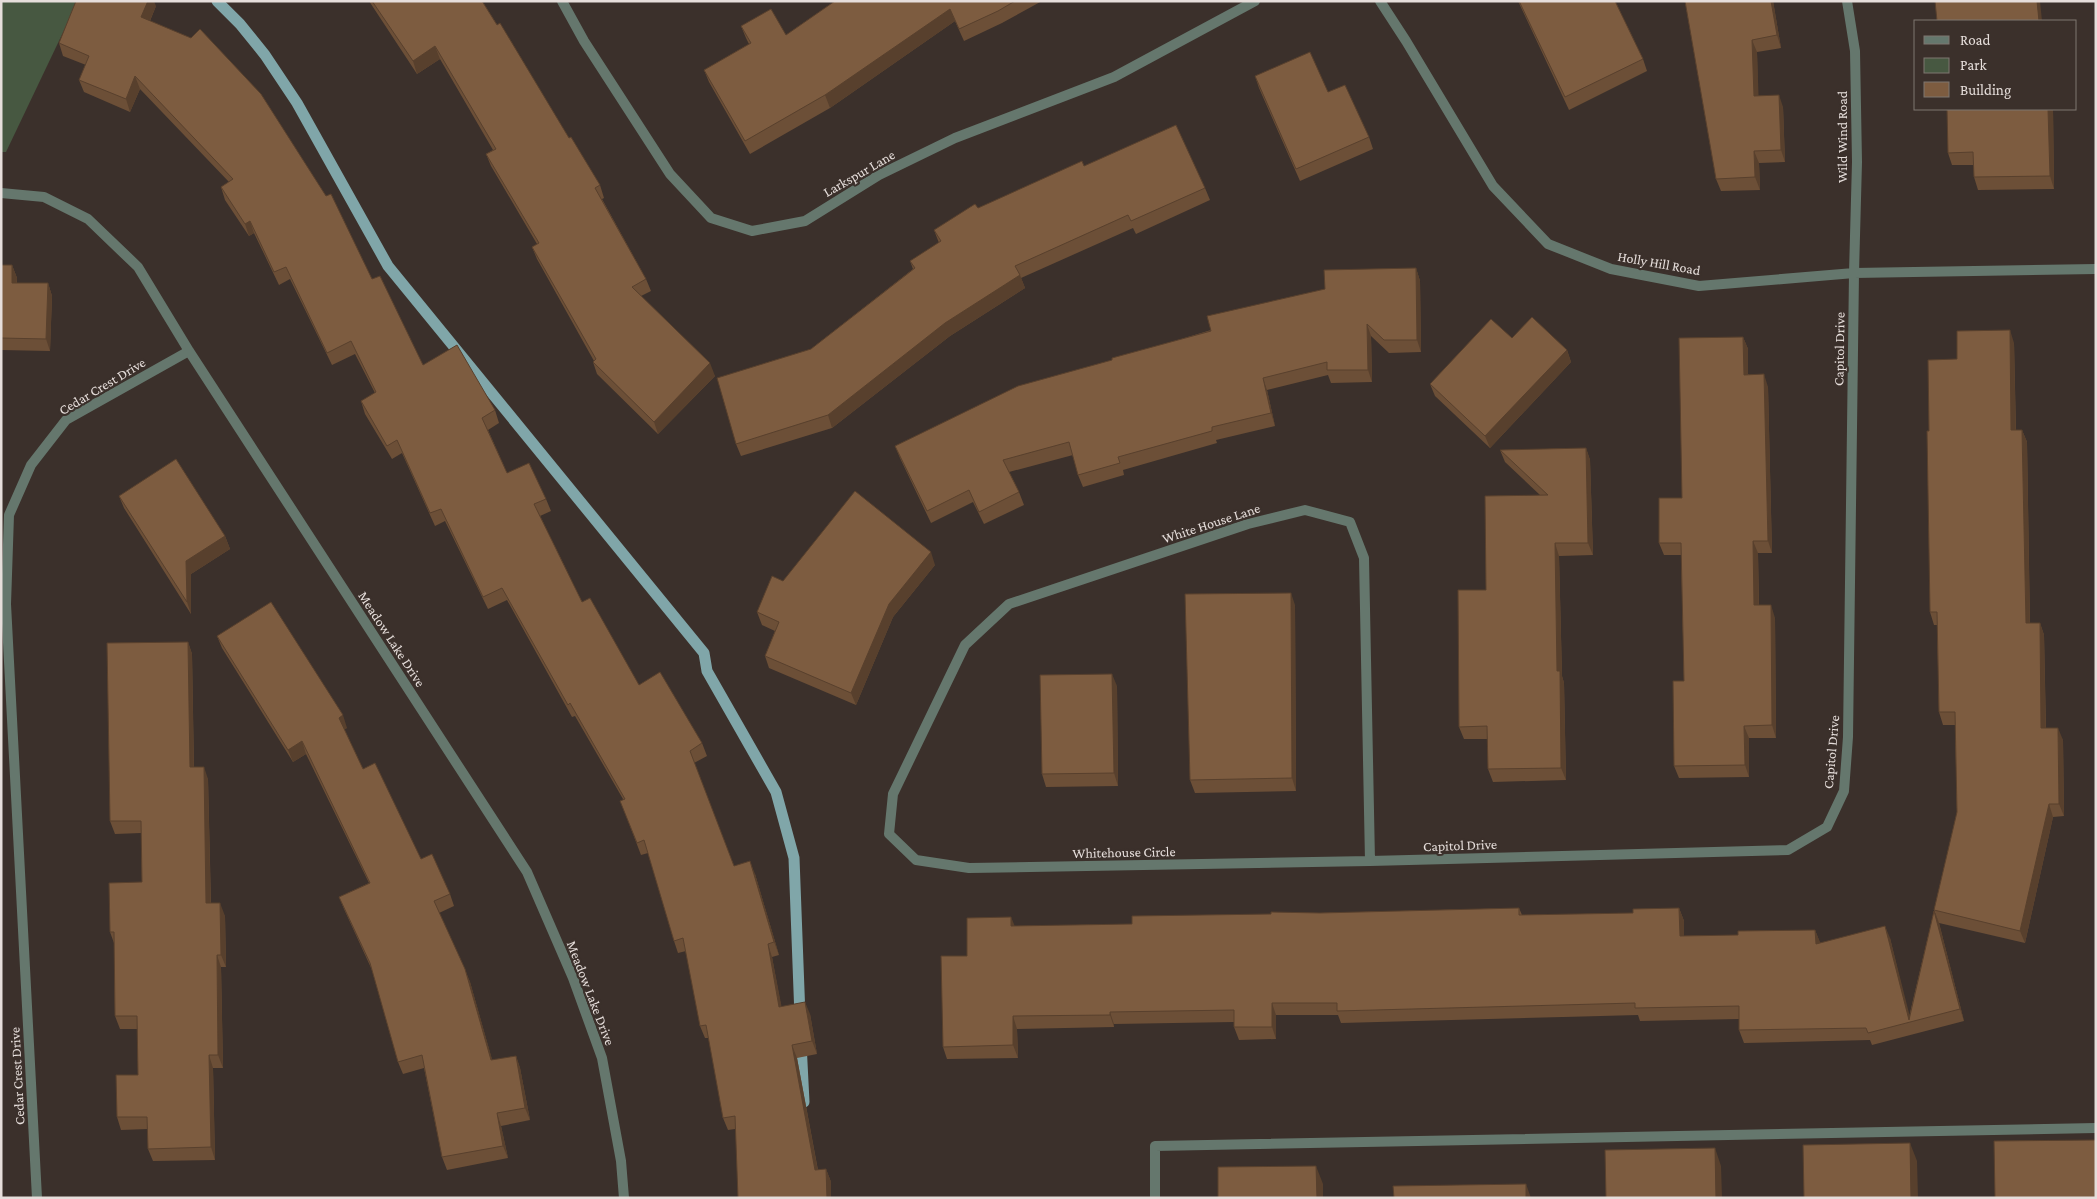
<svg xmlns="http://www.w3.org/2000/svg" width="2097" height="1199" font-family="'Crimson Pro',serif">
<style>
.green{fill:#475841}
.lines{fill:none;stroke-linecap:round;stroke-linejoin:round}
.stream{stroke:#80a6a9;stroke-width:11}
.service{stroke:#65776d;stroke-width:10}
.minor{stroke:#65776d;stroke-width:10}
.wall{fill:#6c4f37}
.shaded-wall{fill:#58402d}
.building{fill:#7d5c40;stroke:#58402d}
.labels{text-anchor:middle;stroke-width:4.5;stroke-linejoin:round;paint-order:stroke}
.street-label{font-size:14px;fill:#e6dedb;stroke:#3b302b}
</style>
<rect width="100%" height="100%" fill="#3b302b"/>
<path class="green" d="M 1,1 L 78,1 L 6,152 L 1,152 Z"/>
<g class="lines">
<path class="stream" d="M 217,1 L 240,24 L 265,55 L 297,103 L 388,266 L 704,653 L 707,671 L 776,792 L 794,858 L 800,1017
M 801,1043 L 804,1102"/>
<path class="service" d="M 1155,1198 L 1155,1146 L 2096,1128"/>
<path class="minor" d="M 562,1 L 584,41 L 670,174 L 711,218 L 752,231 L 805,221 L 879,175 L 955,138 L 1114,77 L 1255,1
M 1380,1 L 1406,41 L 1493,186 L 1548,244 L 1611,269 L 1699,286 L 1854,273 L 2096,269
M 1,193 L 44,197 L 88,219 L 138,267 L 189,351 L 527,872 L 573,978 L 602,1058 L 621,1161 L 624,1198
M 1370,861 L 1364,558 L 1350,522 L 1305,510 L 1248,524 L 1009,604 L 965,645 L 893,794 L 889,834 L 916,860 L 969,868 L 1370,861 L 1788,850 L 1827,827 L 1844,791 L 1848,737 L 1854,273 L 1857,162 L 1855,51 L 1847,1
M 37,1198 L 6,604 L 9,515 L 31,465 L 66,420 L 189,351"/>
</g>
<path class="wall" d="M 369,1 L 482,1 L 569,138 L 600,185 L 604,198 L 602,199 L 646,279 L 651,291 L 641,296 L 715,376 L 658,434 L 597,374 L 593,362 L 594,361 L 537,259 L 532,247 L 537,244 L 491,166 L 486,154 L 493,150 L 440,59 L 417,74 Z
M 835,1 L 1042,1 L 1002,23 L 964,41 L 955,21 L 830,108 L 750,154 L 709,82 L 704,70 L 749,44 L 746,38 L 741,26 L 786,35 Z
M 1518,1 L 1615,1 L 1643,59 L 1647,71 L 1569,110 Z
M 1685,1 L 1773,1 L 1781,48 L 1757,52 L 1758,96 L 1783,107 L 1785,162 L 1759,163 L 1760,190 L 1721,191 L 1716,179 Z
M 156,6 L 150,21 L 372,279 L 423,365 L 495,410 L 499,423 L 488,430 L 507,473 L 546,499 L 551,511 L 540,516 L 582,602 L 639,685 L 702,743 L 707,756 L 694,763 L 734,866 L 755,874 L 779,955 L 772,957 L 781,1006 L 810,1014 L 817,1054 L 797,1058 L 818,1170 L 826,1169 L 831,1182 L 735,1129 L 728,1130 L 723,1118 L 709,1038 L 705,1038 L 700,1026 L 686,951 L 678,953 L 674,941 L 648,853 L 641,855 L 625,813 L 623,799 L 575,716 L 572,717 L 507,600 L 488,609 L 445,521 L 435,526 L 402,453 L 392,459 L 365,414 L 361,401 L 375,393 L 355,354 L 332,365 L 290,279 L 279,285 L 254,233 L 249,236 L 225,200 L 221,187 L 229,182 L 140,89 L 130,112 L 84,92 L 79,80 L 86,65 L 63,56 L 59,43 Z
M 1255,76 L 1328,92 L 1369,137 L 1373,149 L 1300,181 L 1259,88 Z
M 2053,109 L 2054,189 L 1978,190 L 1974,177 L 1974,165 L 1952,165 L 1948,153 Z
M 1084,166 L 1205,188 L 1210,200 L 1136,234 L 1133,228 L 1021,278 L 1025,288 L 950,336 L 832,428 L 741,456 L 736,444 L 811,349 L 913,269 L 910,261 L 939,243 L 934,230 L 978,208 Z
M 1,265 L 12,265 L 17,278 L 17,283 L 48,283 L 52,296 L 50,351 L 1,350 Z
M 1416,268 L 1420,281 L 1421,352 L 1389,353 L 1371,336 L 1372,382 L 1331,383 L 1328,375 L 1267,390 L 1275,426 L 1216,440 L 1217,443 L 1123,470 L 1124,475 L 1083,487 L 1078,475 L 1073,455 L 1009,472 L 1019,492 L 1024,505 L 984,524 L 973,502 L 931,523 L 900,458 L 895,446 L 1112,360 Z
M 1743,337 L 1748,349 L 1748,374 L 1768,387 L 1772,553 L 1758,553 L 1759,605 L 1775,618 L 1776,738 L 1749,738 L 1749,777 L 1679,778 L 1674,766 L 1684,681 L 1681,555 L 1664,555 L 1659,543 L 1682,498 Z
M 1512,338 L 1567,350 L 1571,362 L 1490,448 L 1435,396 L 1430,384 Z
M 2014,343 L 2016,430 L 2022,430 L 2027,442 L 2030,623 L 2040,623 L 2044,635 L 2046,728 L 2063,740 L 2064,816 L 2053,817 L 2025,943 L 1939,923 L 1934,910 L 1957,812 L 1955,725 L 1943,725 L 1939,712 L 1937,625 L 1934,625 L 1930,612 L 1957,359 Z
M 1586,448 L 1590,460 L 1593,555 L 1559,556 L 1562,676 L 1564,683 L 1566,780 L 1493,782 L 1488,769 L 1488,739 L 1464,739 L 1459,727 L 1486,590 L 1540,495 L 1505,462 L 1500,450 Z
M 119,496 L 225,536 L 230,549 L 191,574 L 191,614 L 124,508 Z
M 935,565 L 893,617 L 856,705 L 769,668 L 765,656 L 775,631 L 762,625 L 757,612 L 783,581 Z
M 1295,605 L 1296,791 L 1195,793 L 1190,780 Z
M 217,636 L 347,728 L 344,729 L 363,769 L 421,859 L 450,894 L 454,906 L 439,913 L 470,982 L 492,1060 L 516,1056 L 520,1068 L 530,1120 L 501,1126 L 508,1158 L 447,1170 L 442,1157 L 424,1068 L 403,1074 L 398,1062 L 372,970 L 344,909 L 339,897 L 369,883 L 306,754 L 293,762 L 222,648 Z
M 188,642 L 192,654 L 194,767 L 208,779 L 211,903 L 225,916 L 226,967 L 221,967 L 223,1068 L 213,1068 L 215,1160 L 153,1161 L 148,1149 L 148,1129 L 121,1130 L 117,1117 L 138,1075 L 138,1029 L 120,1029 L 115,1016 L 114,943 L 110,932 L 142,882 L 141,833 L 115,834 L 110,821 Z
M 1117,686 L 1118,786 L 1046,787 L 1042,774 Z
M 1519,908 L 1522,915 L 1633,913 L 1679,908 L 1684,921 L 1684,936 L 1738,935 L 1815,930 L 1820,943 L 1890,938 L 1909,1017 L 1934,911 L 1939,923 L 1964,1021 L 1872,1045 L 1870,1040 L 1744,1043 L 1739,1030 L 1739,1019 L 1640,1021 L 1638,1015 L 1341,1023 L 1338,1015 L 1276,1015 L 1276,1039 L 1239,1040 L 1234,1027 L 1234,1022 L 1114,1024 L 1114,1027 L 1017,1029 L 1018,1058 L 947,1059 L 943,1047 L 967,956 L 1014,926 L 1132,924 L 1320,913 Z"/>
<path class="shaded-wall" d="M 148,1 L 154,1 L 156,6 L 146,30 L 141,17 Z
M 1771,1 L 1773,1 L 1781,48 L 1777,35 Z
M 2037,1 L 2040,1 L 2042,21 L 2039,21 Z
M 950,9 L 955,21 L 830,108 L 825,95 Z
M 1752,40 L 1757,52 L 1759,108 L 1754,96 Z
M 435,46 L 440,59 L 417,74 L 413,61 Z
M 135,76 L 140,89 L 130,112 L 126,99 Z
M 1779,95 L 1783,107 L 1785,162 L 1781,150 Z
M 2048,109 L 2053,109 L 2054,189 L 2050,176 Z
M 1754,151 L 1759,163 L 1760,190 L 1755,177 Z
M 250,221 L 254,233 L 249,236 L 245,224 Z
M 12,265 L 17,278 L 16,295 L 12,283 Z
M 1416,268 L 1420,281 L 1421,352 L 1417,340 Z
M 1020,275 L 1025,288 L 950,336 L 832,428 L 828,415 L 945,323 Z
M 48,283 L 52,296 L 50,351 L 46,339 Z
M 1367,324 L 1371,336 L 1372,382 L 1368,370 Z
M 2010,330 L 2014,343 L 2016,442 L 2011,430 Z
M 1743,337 L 1748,349 L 1748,387 L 1744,375 Z
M 1567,350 L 1571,362 L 1490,448 L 1485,436 Z
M 710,363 L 715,376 L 658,434 L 654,422 Z
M 1764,374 L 1768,387 L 1772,553 L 1768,541 Z
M 1263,378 L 1267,390 L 1275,426 L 1271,413 Z
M 2022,430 L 2027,442 L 2030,635 L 2026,623 Z
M 1586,448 L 1590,460 L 1593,555 L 1588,543 Z
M 225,536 L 230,549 L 191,574 L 191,614 L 187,602 L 186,561 Z
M 1753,541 L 1758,553 L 1759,618 L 1754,605 Z
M 1555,543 L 1559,556 L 1562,676 L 1564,683 L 1566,780 L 1561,768 L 1557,671 Z
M 931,552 L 935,565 L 893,617 L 856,705 L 851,693 L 889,604 Z
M 1291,593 L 1295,605 L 1296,791 L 1292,778 Z
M 1771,605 L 1775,618 L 1776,738 L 1772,725 Z
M 2040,623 L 2044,635 L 2046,740 L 2041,728 Z
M 188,642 L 192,654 L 194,779 L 190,767 Z
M 1112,674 L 1117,686 L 1118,786 L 1114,773 Z
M 343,715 L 347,728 L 343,730 L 339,718 Z
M 1744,726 L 1749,738 L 1749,777 L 1745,765 Z
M 2058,728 L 2063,740 L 2064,816 L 2059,804 Z
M 302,741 L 306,754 L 293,762 L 288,750 Z
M 204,767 L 208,779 L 211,916 L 206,903 Z
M 2049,804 L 2053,817 L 2025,943 L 2020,931 Z
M 750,861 L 755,874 L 779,955 L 774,942 Z
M 220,903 L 225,916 L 226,967 L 221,955 Z
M 1679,908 L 1684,921 L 1684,948 L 1680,936 Z
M 1934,911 L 1939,923 L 1964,1021 L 1960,1009 Z
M 1011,917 L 1016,929 L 1011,926 Z
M 1885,926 L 1890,938 L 1911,1021 L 1909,1022 Z
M 1815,930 L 1820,942 L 1820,956 L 1816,944 Z
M 768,944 L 772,957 L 784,1019 L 779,1007 Z
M 217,955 L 221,967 L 223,1068 L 218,1055 Z
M 465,969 L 470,982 L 496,1073 L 491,1060 Z
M 805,1002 L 810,1014 L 817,1054 L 812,1041 Z
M 1272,1003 L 1276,1015 L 1276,1039 L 1272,1027 Z
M 1110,1012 L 1114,1024 L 1114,1027 L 1110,1015 Z
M 1013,1016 L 1017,1029 L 1018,1058 L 1013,1045 Z
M 792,1045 L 797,1058 L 820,1182 L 815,1170 Z
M 209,1055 L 213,1068 L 215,1160 L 211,1147 Z
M 516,1056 L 520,1068 L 530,1120 L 525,1108 Z
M 497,1113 L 501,1126 L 508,1158 L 503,1146 Z
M 1910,1143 L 1917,1161 L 1918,1198 L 1911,1198 Z
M 1715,1148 L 1721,1166 L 1722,1198 L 1716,1198 Z
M 1316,1166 L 1323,1184 L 1323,1198 L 1317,1198 Z
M 826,1169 L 831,1182 L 831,1198 L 827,1198 Z
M 1526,1184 L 1531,1198 L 1526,1198 Z"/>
<path class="building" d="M 76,1 L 148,1 L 141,17 L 191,38 L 200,29 L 261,94 L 326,196 L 331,194 L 372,279 L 380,276 L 423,365 L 457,345 L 495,410 L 482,418 L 507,473 L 529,463 L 546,499 L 534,504 L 582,602 L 590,598 L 639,685 L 660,672 L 702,743 L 690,751 L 734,866 L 750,861 L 774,942 L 768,944 L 779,1007 L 805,1002 L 812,1041 L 792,1045 L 815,1170 L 826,1169 L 827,1198 L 738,1198 L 735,1116 L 723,1118 L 706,1025 L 700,1026 L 683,938 L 674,941 L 644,840 L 637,843 L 620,801 L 625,799 L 570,703 L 568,705 L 502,588 L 483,597 L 441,509 L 430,513 L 397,440 L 387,446 L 361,401 L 376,392 L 351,341 L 327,353 L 286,267 L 274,272 L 250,221 L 245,224 L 221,187 L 233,179 L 135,76 L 126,99 L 79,80 L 89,56 L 59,43 Z
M 372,1 L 482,1 L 497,25 L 500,23 L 569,138 L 571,137 L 600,185 L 595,188 L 646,279 L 632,287 L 710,363 L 654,422 L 593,362 L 596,359 L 532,247 L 539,243 L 486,154 L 496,149 L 435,46 L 413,61 Z
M 835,1 L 1015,1 L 998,11 L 959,29 L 950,9 L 825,95 L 745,141 L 704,70 L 751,43 L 741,26 L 771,9 L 786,35 Z
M 1519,1 L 1615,1 L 1643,59 L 1565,97 Z
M 1685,1 L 1771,1 L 1777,35 L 1752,40 L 1754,96 L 1779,95 L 1781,150 L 1754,151 L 1755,177 L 1716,179 Z
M 1935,1 L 2037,1 L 2039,21 L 1937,21 Z
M 1310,52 L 1328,92 L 1345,85 L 1369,137 L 1296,169 L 1255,76 Z
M 1947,109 L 2048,109 L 2050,176 L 1974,177 L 1973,152 L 1948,153 Z
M 1176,125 L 1205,188 L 1131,221 L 1128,215 L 1015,266 L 1020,275 L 945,323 L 828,415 L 736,444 L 717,378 L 811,349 L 915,268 L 910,261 L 941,241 L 934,230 L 975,204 L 978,208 L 1082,161 L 1084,166 Z
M 1,265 L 12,265 L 12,283 L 48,283 L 46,339 L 1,338 Z
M 1416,268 L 1417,340 L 1384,340 L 1367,324 L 1368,370 L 1327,370 L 1327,362 L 1263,378 L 1271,413 L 1212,427 L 1212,431 L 1118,457 L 1120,463 L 1078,475 L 1069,442 L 1003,460 L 1019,492 L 979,512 L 969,490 L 927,511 L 895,446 L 1018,386 L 1112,360 L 1112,358 L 1211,331 L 1207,316 L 1325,289 L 1324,270 Z
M 1532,317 L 1567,350 L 1485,436 L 1430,384 L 1491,319 L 1512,338 Z
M 2010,330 L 2011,430 L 2022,430 L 2026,623 L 2040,623 L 2041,728 L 2058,728 L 2059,804 L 2049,804 L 2020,931 L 1934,910 L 1957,812 L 1955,712 L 1939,712 L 1937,612 L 1930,612 L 1927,431 L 1929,431 L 1928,360 L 1957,359 L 1957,331 Z
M 1743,337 L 1744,375 L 1764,374 L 1768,541 L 1753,541 L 1754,605 L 1771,605 L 1772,725 L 1744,726 L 1745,765 L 1674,766 L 1673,681 L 1684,681 L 1681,543 L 1659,543 L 1659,498 L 1682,498 L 1679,338 Z
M 1586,448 L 1588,543 L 1555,543 L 1557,671 L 1560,671 L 1561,768 L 1488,769 L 1487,726 L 1459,727 L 1458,590 L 1486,590 L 1485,496 L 1548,495 L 1500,450 Z
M 176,459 L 225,536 L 186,561 L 187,602 L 119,496 Z
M 855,491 L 931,552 L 889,604 L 851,693 L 765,656 L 779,622 L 757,612 L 772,576 L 783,581 Z
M 1291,593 L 1292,778 L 1190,780 L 1185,594 Z
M 271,602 L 343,715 L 339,718 L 363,769 L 375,763 L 421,859 L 432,854 L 450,894 L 434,901 L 465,969 L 491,1060 L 516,1056 L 525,1108 L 497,1113 L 503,1146 L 442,1157 L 422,1055 L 398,1062 L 370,963 L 339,897 L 370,883 L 302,741 L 288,750 L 217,636 Z
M 188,642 L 190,767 L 204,767 L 206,903 L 220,903 L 221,955 L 217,955 L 218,1055 L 209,1055 L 211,1147 L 148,1149 L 147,1117 L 117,1117 L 116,1075 L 138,1075 L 137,1016 L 115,1016 L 114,932 L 110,932 L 109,883 L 142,882 L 141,821 L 110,821 L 107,643 Z
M 1112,674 L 1114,773 L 1042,774 L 1040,675 Z
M 1519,908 L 1519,915 L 1633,913 L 1633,909 L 1679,908 L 1680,936 L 1738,935 L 1738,931 L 1815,930 L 1816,944 L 1885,926 L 1909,1020 L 1934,911 L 1960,1009 L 1868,1033 L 1866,1028 L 1739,1030 L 1739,1006 L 1635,1008 L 1635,1003 L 1337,1011 L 1337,1003 L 1272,1003 L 1272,1027 L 1234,1027 L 1234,1010 L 1110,1012 L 1110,1015 L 1013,1016 L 1013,1045 L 943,1047 L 941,956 L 967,956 L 967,918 L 1011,917 L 1011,926 L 1132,924 L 1132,916 L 1271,914 L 1271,912 L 1320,913 Z
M 2096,1140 L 2096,1198 L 1995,1198 L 1994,1141 Z
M 1910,1143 L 1911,1198 L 1804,1198 L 1803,1145 Z
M 1715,1148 L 1716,1198 L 1606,1198 L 1605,1150 Z
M 1316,1166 L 1317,1198 L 1218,1198 L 1218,1167 Z
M 1526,1184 L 1526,1198 L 1394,1198 L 1393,1186 Z"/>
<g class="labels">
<g class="street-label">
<text transform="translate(1842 137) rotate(-90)" y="5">Wild Wind Road</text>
<text transform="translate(859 173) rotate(-30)" y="5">Larkspur Lane</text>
<text transform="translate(1659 263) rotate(10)" y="5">Holly Hill Road</text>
<text transform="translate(1839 349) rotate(-89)" y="5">Capitol Drive</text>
<text transform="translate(102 386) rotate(-31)" y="5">Cedar Crest Drive</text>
<text transform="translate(1211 523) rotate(-18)" y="5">White House Lane</text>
<text transform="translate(392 639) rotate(57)" y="5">Meadow Lake Drive</text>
<text transform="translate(1831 752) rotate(-85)" y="5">Capitol Drive</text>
<text transform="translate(1460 845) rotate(-2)" y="5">Capitol Drive</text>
<text transform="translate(1124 852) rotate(-1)" y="5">Whitehouse Circle</text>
<text transform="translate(591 993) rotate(69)" y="5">Meadow Lake Drive</text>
<text transform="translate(17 1076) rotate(-93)" y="5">Cedar Crest Drive</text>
</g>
</g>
<rect width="2097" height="1199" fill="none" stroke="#e6dedb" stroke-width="5"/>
<rect x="1914" y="20" width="162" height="90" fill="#3b302b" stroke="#7f7671"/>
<rect x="1924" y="36" width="25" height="8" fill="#65776d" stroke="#7f7671"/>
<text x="1960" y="45" font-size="15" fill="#e6dedb">Road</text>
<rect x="1924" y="58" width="25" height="15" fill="#475841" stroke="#7f7671"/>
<text x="1960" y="70" font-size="15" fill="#e6dedb">Park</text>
<rect x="1924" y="82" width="25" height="15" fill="#7d5c40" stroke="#7f7671"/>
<text x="1960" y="95" font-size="15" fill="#e6dedb">Building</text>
</svg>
